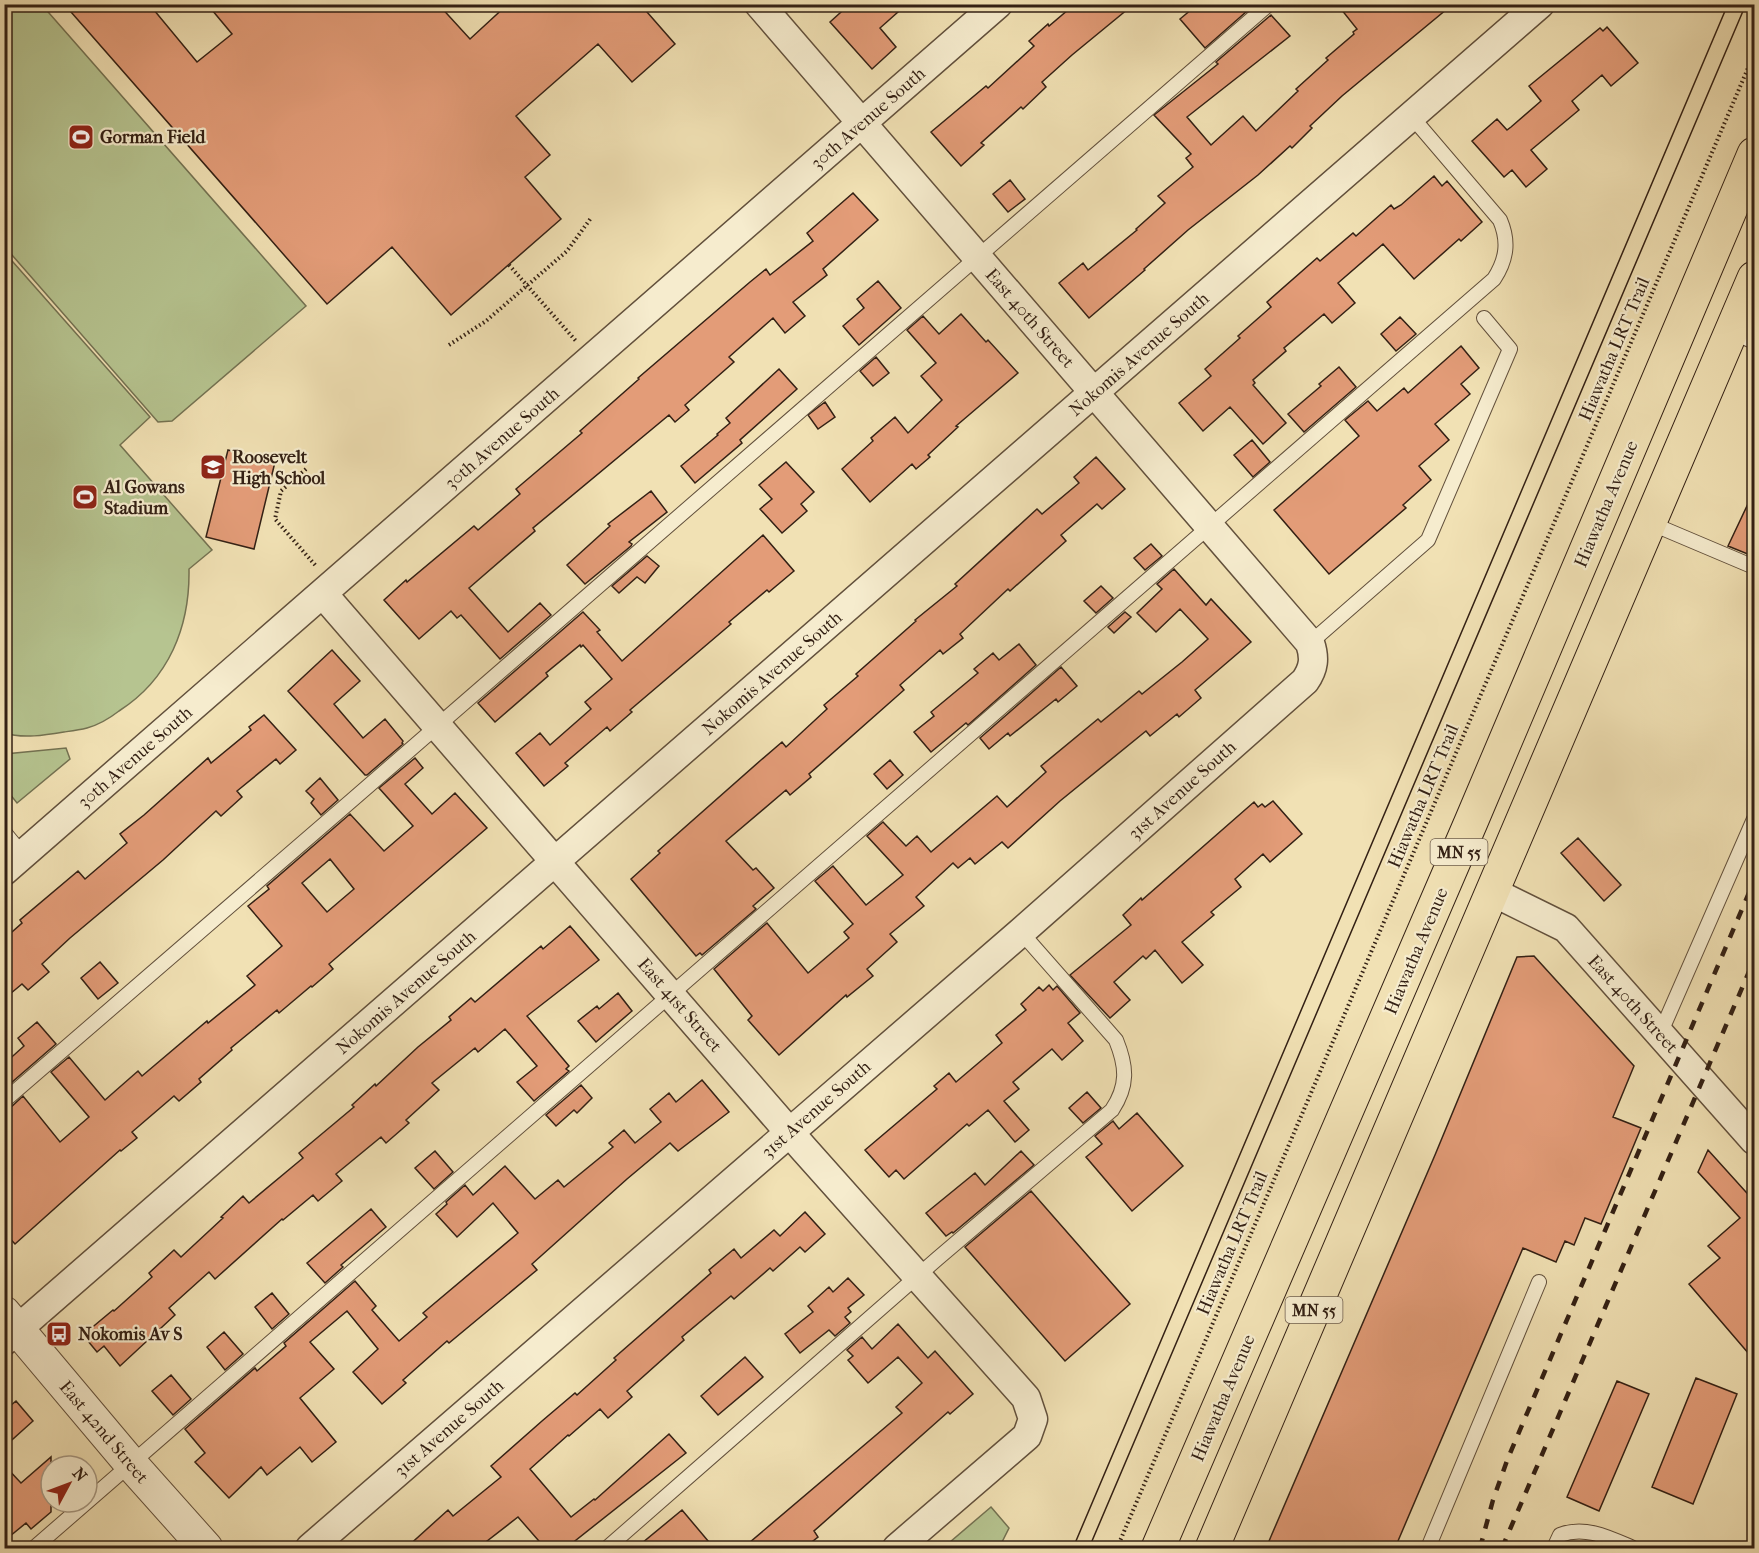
<svg xmlns="http://www.w3.org/2000/svg" width="1759" height="1553" font-family="'IM FELL French Canon',serif">
<style>
.green{fill:#b6c490;stroke:#747252;stroke-width:1.5}
.building{fill:#e39c78;stroke:#332014;stroke-width:1.5;fill-rule:evenodd}
.lines{fill:none;stroke-linecap:round;stroke-linejoin:round}
.service-casing{stroke:#62503c;stroke-width:16}
.minor-casing{stroke:#62503c;stroke-width:31}
.tertiary-casing{stroke:#62503c;stroke-width:35}
.trunk-casing{stroke:#332014;stroke-width:35}
.path{stroke:#332014;stroke-width:4;stroke-dasharray:1.5 3;stroke-linecap:butt}
.service{stroke:#f6ecce;stroke-width:14}
.minor{stroke:#f6ecce;stroke-width:28}
.tertiary{stroke:#f6ecce;stroke-width:33}
.trunk{stroke:#f1e1b4;stroke-width:33}
.tram{stroke:#332014;stroke-width:1.5}
.rail{stroke:#332014;stroke-width:4.5;stroke-dasharray:10 10;stroke-linecap:butt}
.labels{text-anchor:middle;stroke-width:4.5;stroke-linejoin:round;paint-order:stroke}
.shield{fill:#f6ecce;stroke:#6e5d4c;stroke-width:1.5}
.shield-label{font-size:16px;font-weight:bold;fill:#332014}
.street-label{font-size:18px;fill:#332014;stroke:#f6ecce}
.poi-label{font-size:18px;font-weight:bold;fill:#332014;stroke:#f6ecce;text-anchor:start}
</style>
<rect width="100%" height="100%" fill="#f1e1b4"/>
<filter id="stains"><feTurbulence type="fractalNoise" baseFrequency=".00333" numOctaves="4"/><feColorMatrix values="0 0 0 0 .2 0 0 0 0 .09 0 0 0 0 .02 0 0 0 .5 -.17"/></filter>
<radialGradient id="worn" r=".72"><stop offset=".6" stop-color="#630" stop-opacity="0"/><stop offset="1" stop-color="#630" stop-opacity=".3"/></radialGradient>
<path class="green" d="M 4,5 L 42,5 L 306,306 L 172,421 L 158,422 L 5,247 Z
M 5,253 L 150,417 L 120,445 L 212,550 L 189,569 C 190,627 169,679 119,711 C 110,718 98,725 87,728 C 79,730 71,731 64,732 C 46,735 22,739 5,733 Z
M 66,748 L 70,759 L 17,803 L 5,788 L 5,754 Z
M 991,1507 L 1009,1528 L 999,1548 L 943,1548 Z"/>
<path class="building" d="M 64,4 L 149,4 L 197,62 L 232,34 L 207,4 L 438,4 L 470,39 L 508,4 L 640,4 L 675,44 L 632,82 L 598,44 L 516,116 L 550,155 L 525,177 L 561,219 L 451,315 L 392,247 L 327,304 Z
M 850,4 L 907,4 L 880,28 L 896,47 L 872,69 L 830,22 Z
M 1075,4 L 1134,4 L 1072,55 L 1042,82 L 1046,87 L 1023,109 L 1021,107 L 981,143 L 984,145 L 961,166 L 931,132 L 986,86 L 988,88 L 1034,46 L 1029,41 L 1048,24 L 1049,26 Z
M 1198,4 L 1255,4 L 1205,48 L 1180,19 Z
M 1337,4 L 1453,4 L 1342,96 L 1310,126 L 1312,128 L 1292,148 L 1290,146 L 1258,175 L 1188,230 L 1144,269 L 1145,270 L 1089,318 L 1059,283 L 1083,263 L 1088,270 L 1137,230 L 1136,229 L 1165,203 L 1158,196 L 1193,167 L 1186,158 L 1191,154 L 1154,115 L 1218,64 L 1216,62 L 1271,15 L 1290,36 L 1187,117 L 1211,145 L 1243,116 L 1256,131 L 1298,91 L 1296,89 L 1328,60 L 1326,58 L 1354,34 L 1353,32 L 1357,29 Z
M 1607,27 L 1638,63 L 1611,86 L 1602,75 L 1572,101 L 1579,110 L 1531,150 L 1547,169 L 1526,187 L 1512,170 L 1504,177 L 1472,141 L 1497,119 L 1507,130 L 1511,127 L 1541,101 L 1529,86 L 1600,28 L 1603,31 Z
M 1434,176 L 1442,186 L 1447,181 L 1482,222 L 1461,241 L 1459,239 L 1414,279 L 1383,244 L 1338,283 L 1355,303 L 1332,323 L 1324,314 L 1284,348 L 1286,351 L 1253,380 L 1255,383 L 1253,385 L 1286,423 L 1263,444 L 1230,407 L 1203,431 L 1179,403 L 1211,376 L 1205,369 L 1240,338 L 1238,336 L 1271,307 L 1267,302 L 1317,258 L 1320,261 L 1353,233 L 1356,236 L 1391,205 L 1394,209 L 1401,205 Z
M 1010,180 L 1025,199 L 1008,212 L 993,194 Z
M 853,193 L 878,220 L 823,269 L 827,275 L 793,302 L 805,316 L 785,333 L 773,318 L 729,357 L 734,362 L 685,405 L 689,410 L 675,422 L 669,415 L 533,528 L 535,531 L 469,588 L 508,632 L 540,603 L 551,615 L 500,659 L 461,615 L 457,618 L 451,611 L 419,639 L 384,600 L 406,580 L 407,582 L 474,526 L 478,530 L 520,494 L 516,489 L 582,433 L 580,431 L 639,379 L 638,378 L 750,282 L 766,269 L 770,275 L 813,241 L 807,233 Z
M 878,281 L 901,308 L 859,345 L 843,326 L 864,308 L 857,299 Z
M 961,314 L 986,342 L 988,340 L 1018,373 L 956,426 L 958,427 L 928,455 L 930,457 L 916,469 L 912,464 L 870,502 L 842,469 L 873,441 L 871,438 L 895,417 L 908,433 L 942,400 L 921,376 L 936,363 L 907,330 L 923,316 L 939,334 Z
M 1400,317 L 1416,334 L 1396,351 L 1381,334 Z
M 1461,346 L 1479,368 L 1461,384 L 1470,394 L 1435,424 L 1449,440 L 1419,466 L 1431,480 L 1403,505 L 1406,508 L 1329,574 L 1274,510 L 1359,436 L 1345,420 L 1368,401 L 1377,411 L 1404,388 L 1408,393 Z
M 876,357 L 889,373 L 873,386 L 860,371 Z
M 1339,367 L 1356,387 L 1304,432 L 1288,414 L 1321,386 L 1319,384 Z
M 779,369 L 797,389 L 740,440 L 742,443 L 695,483 L 681,466 L 718,435 L 717,434 L 730,423 L 726,418 Z
M 825,402 L 835,417 L 818,429 L 808,415 Z
M 1252,440 L 1270,462 L 1253,477 L 1234,455 Z
M 228,450 L 275,462 L 254,549 L 206,537 Z
M 1096,457 L 1125,489 L 1102,509 L 1097,504 L 1061,535 L 1066,541 L 1010,591 L 1008,589 L 960,634 L 963,638 L 943,654 L 940,650 L 900,685 L 904,690 L 809,774 L 811,777 L 790,795 L 786,790 L 726,841 L 753,870 L 756,868 L 774,888 L 753,906 L 756,909 L 702,955 L 700,953 L 696,956 L 631,879 L 660,853 L 658,851 L 761,760 L 782,742 L 786,747 L 827,709 L 824,705 L 858,676 L 856,674 L 916,621 L 915,620 L 957,586 L 955,584 L 1037,509 L 1042,514 L 1079,483 L 1074,477 Z
M 786,462 L 814,492 L 801,504 L 807,511 L 782,533 L 760,509 L 772,499 L 759,485 Z
M 1755,489 L 1755,557 L 1728,546 Z
M 651,491 L 667,512 L 629,542 L 632,544 L 631,546 L 585,584 L 567,565 L 610,526 L 608,524 Z
M 763,535 L 794,571 L 769,592 L 767,590 L 729,622 L 731,624 L 630,710 L 632,712 L 610,731 L 607,727 L 565,763 L 568,766 L 544,786 L 516,753 L 540,733 L 550,745 L 591,709 L 585,702 L 612,679 L 583,645 L 581,647 L 580,645 L 546,673 L 548,676 L 495,722 L 478,703 L 583,612 L 600,630 L 597,632 L 622,661 Z
M 1151,544 L 1162,556 L 1145,570 L 1134,558 Z
M 647,556 L 659,566 L 645,583 L 637,577 L 619,593 L 612,586 Z
M 1174,569 L 1206,605 L 1211,599 L 1251,642 L 1195,690 L 1201,698 L 1179,717 L 1177,714 L 1150,736 L 1146,731 L 1060,801 L 1008,848 L 1002,842 L 975,864 L 970,858 L 958,868 L 953,863 L 916,897 L 924,906 L 890,934 L 897,942 L 867,969 L 873,976 L 847,997 L 846,995 L 779,1055 L 748,1020 L 752,1016 L 714,969 L 767,923 L 808,973 L 849,938 L 844,932 L 853,924 L 815,881 L 833,866 L 866,905 L 903,875 L 867,836 L 883,822 L 906,846 L 917,836 L 931,852 L 997,796 L 1007,807 L 1046,772 L 1041,766 L 1098,719 L 1101,722 L 1139,691 L 1142,694 L 1182,662 L 1208,639 L 1180,609 L 1156,632 L 1137,613 L 1162,589 L 1157,584 Z
M 1101,586 L 1113,598 L 1096,613 L 1084,601 Z
M 1125,612 L 1131,617 L 1114,633 L 1108,627 Z
M 1019,644 L 1036,665 L 968,725 L 966,723 L 931,752 L 914,732 L 934,716 L 931,712 L 978,673 L 974,669 L 993,653 L 999,660 Z
M 332,650 L 360,681 L 334,704 L 363,738 L 385,719 L 403,741 L 402,743 L 403,744 L 367,775 L 365,775 L 288,691 Z
M 1061,667 L 1077,686 L 1058,702 L 1056,699 L 1010,736 L 1008,733 L 989,749 L 980,738 Z
M 264,715 L 296,750 L 280,764 L 276,759 L 237,791 L 242,797 L 221,816 L 216,811 L 163,860 L 70,938 L 42,964 L 49,972 L 28,990 L 22,984 L 4,999 L 4,939 L 22,923 L 20,920 L 78,871 L 85,879 L 127,843 L 120,834 L 144,815 L 208,758 L 211,763 L 251,730 L 249,727 Z
M 415,758 L 423,768 L 405,784 L 432,814 L 455,793 L 487,828 L 329,964 L 333,969 L 312,987 L 311,986 L 279,1013 L 277,1010 L 231,1048 L 232,1050 L 199,1079 L 201,1082 L 179,1101 L 174,1096 L 132,1132 L 137,1138 L 121,1151 L 120,1150 L 15,1244 L 4,1232 L 4,1110 L 10,1108 L 23,1096 L 60,1142 L 89,1117 L 51,1072 L 69,1057 L 105,1100 L 138,1071 L 142,1076 L 207,1021 L 208,1023 L 255,985 L 247,976 L 282,946 L 248,906 L 269,889 L 267,886 L 350,814 L 384,851 L 413,826 L 379,788 ZM 330,859 L 354,889 L 327,912 L 302,883 Z
M 890,760 L 903,775 L 887,789 L 874,774 Z
M 320,778 L 338,800 L 321,815 L 311,803 L 314,799 L 306,791 Z
M 1273,801 L 1302,834 L 1270,862 L 1263,854 L 1235,879 L 1241,887 L 1211,912 L 1214,915 L 1182,942 L 1203,965 L 1182,983 L 1155,950 L 1146,959 L 1143,956 L 1114,982 L 1130,1000 L 1110,1018 L 1070,975 L 1131,925 L 1123,915 L 1141,898 L 1142,900 L 1254,802 L 1258,807 L 1262,804 L 1265,807 Z
M 1578,838 L 1621,885 L 1604,901 L 1561,853 Z
M 570,926 L 599,960 L 527,1016 L 569,1066 L 566,1069 L 569,1071 L 534,1101 L 517,1082 L 537,1066 L 505,1029 L 478,1052 L 475,1048 L 432,1083 L 439,1090 L 406,1120 L 409,1123 L 386,1143 L 381,1137 L 336,1174 L 342,1181 L 318,1201 L 313,1195 L 283,1220 L 282,1219 L 215,1279 L 209,1272 L 169,1308 L 175,1315 L 120,1366 L 104,1346 L 97,1352 L 83,1335 L 113,1310 L 114,1311 L 152,1277 L 149,1273 L 174,1250 L 181,1257 L 223,1218 L 221,1217 L 243,1196 L 249,1203 L 303,1158 L 299,1153 L 354,1107 L 352,1105 L 375,1084 L 376,1086 L 418,1047 L 451,1020 L 449,1017 L 471,998 L 475,1002 L 541,946 L 543,949 Z
M 1534,956 L 1634,1066 L 1613,1117 L 1641,1128 L 1601,1224 L 1585,1218 L 1574,1245 L 1565,1241 L 1556,1262 L 1523,1248 L 1395,1548 L 1266,1548 L 1435,1155 L 1517,957 Z
M 100,962 L 118,983 L 98,999 L 81,978 Z
M 1049,985 L 1053,990 L 1057,986 L 1080,1013 L 1068,1023 L 1083,1041 L 1062,1060 L 1052,1049 L 1013,1082 L 1019,1089 L 1004,1101 L 1029,1130 L 1015,1142 L 988,1110 L 969,1126 L 967,1124 L 904,1179 L 896,1170 L 889,1177 L 865,1150 L 937,1089 L 934,1086 L 949,1073 L 956,1082 L 1002,1043 L 996,1035 L 1026,1010 L 1021,1004 L 1039,987 L 1043,991 Z
M 618,993 L 632,1011 L 596,1042 L 578,1021 L 597,1006 L 599,1009 Z
M 37,1022 L 56,1044 L 4,1089 L 4,1064 L 24,1046 L 18,1038 Z
M 702,1080 L 729,1112 L 678,1151 L 670,1143 L 627,1179 L 532,1264 L 537,1270 L 449,1343 L 447,1341 L 403,1380 L 406,1383 L 382,1404 L 353,1372 L 378,1349 L 347,1311 L 310,1342 L 334,1369 L 300,1398 L 336,1442 L 312,1462 L 300,1447 L 267,1475 L 261,1467 L 229,1498 L 195,1462 L 205,1453 L 185,1429 L 255,1368 L 257,1371 L 286,1346 L 284,1343 L 355,1281 L 376,1306 L 372,1310 L 399,1341 L 427,1317 L 423,1313 L 518,1233 L 493,1203 L 457,1237 L 436,1214 L 447,1204 L 446,1202 L 465,1185 L 473,1195 L 505,1166 L 535,1199 L 558,1180 L 564,1187 L 613,1147 L 609,1143 L 624,1130 L 635,1143 L 661,1122 L 650,1109 L 669,1093 L 676,1102 Z
M 581,1085 L 592,1098 L 577,1113 L 574,1110 L 556,1126 L 546,1115 Z
M 1087,1092 L 1101,1108 L 1083,1123 L 1069,1108 Z
M 1137,1113 L 1183,1166 L 1132,1211 L 1086,1157 L 1102,1144 L 1095,1136 L 1113,1121 L 1119,1129 Z
M 1708,1150 L 1755,1202 L 1755,1361 L 1689,1284 L 1720,1258 L 1708,1246 L 1740,1218 L 1698,1172 Z
M 435,1151 L 453,1172 L 434,1189 L 415,1168 Z
M 1021,1151 L 1034,1165 L 953,1233 L 952,1232 L 946,1236 L 926,1213 L 975,1173 L 985,1185 Z
M 1031,1191 L 1130,1304 L 1065,1361 L 965,1247 Z
M 371,1209 L 386,1227 L 341,1265 L 343,1267 L 325,1283 L 307,1263 Z
M 805,1212 L 825,1234 L 805,1252 L 800,1247 L 773,1271 L 770,1268 L 734,1299 L 731,1296 L 682,1337 L 684,1340 L 627,1391 L 632,1397 L 608,1418 L 600,1409 L 569,1436 L 568,1435 L 530,1469 L 571,1517 L 594,1499 L 595,1500 L 669,1434 L 686,1453 L 566,1548 L 545,1548 L 518,1517 L 478,1548 L 406,1548 L 448,1510 L 453,1516 L 501,1477 L 491,1466 L 542,1421 L 575,1393 L 577,1395 L 616,1360 L 614,1358 L 711,1273 L 709,1270 L 734,1249 L 741,1258 L 774,1230 L 780,1236 Z
M 848,1278 L 864,1295 L 848,1308 L 851,1312 L 845,1317 L 850,1323 L 835,1336 L 829,1330 L 800,1353 L 785,1334 L 813,1312 L 808,1306 L 829,1287 L 833,1292 Z
M 272,1293 L 289,1314 L 272,1329 L 255,1307 Z
M 898,1324 L 928,1358 L 935,1351 L 973,1394 L 950,1414 L 948,1412 L 814,1531 L 818,1537 L 804,1548 L 743,1548 L 902,1413 L 896,1407 L 922,1383 L 898,1357 L 868,1383 L 848,1360 L 853,1356 L 847,1350 L 862,1337 L 872,1349 Z
M 224,1332 L 243,1354 L 225,1370 L 207,1347 Z
M 745,1357 L 763,1377 L 718,1415 L 701,1396 Z
M 171,1375 L 191,1399 L 173,1415 L 152,1391 Z
M 1696,1378 L 1737,1394 L 1693,1504 L 1652,1487 Z
M 1617,1381 L 1649,1394 L 1599,1511 L 1567,1497 Z
M 16,1401 L 33,1421 L 4,1447 L 4,1411 Z
M 51,1457 L 51,1512 L 31,1529 L 26,1523 L 4,1541 L 4,1465 L 21,1483 Z
M 682,1510 L 714,1548 L 636,1548 Z"/>
<g class="lines">
<g class="service-casing">
<path id="service" d="M 1732,332 L 1754,342
M 1650,523 L 1754,567
M 1310,643 L 1428,540 L 1510,349 L 1484,318
M 4,832 L 23,855
M 1660,1034 L 1754,819
M 4,1101 C 427,737 846,369 1269,4
M 34,1548 L 1494,279 C 1507,259 1509,241 1500,220 L 1412,117
M 607,1548 L 937,1259 L 1112,1110 C 1128,1086 1127,1067 1116,1040 L 1021,932
M 1428,1548 L 1539,1282
M 1554,1548 L 1560,1535 C 1585,1525 1610,1538 1633,1548"/>
</g>
<g class="minor-casing">
<path id="minor" d="M 323,594 L 803,1148 L 1026,1398 L 1033,1419 L 1027,1436 L 897,1548
M 4,871 L 998,4
M 1493,892 L 1566,928 L 1754,1140
M 4,1341 L 1540,4
M 310,1548 L 1021,932 L 1305,681 C 1314,668 1315,658 1310,643 L 759,4"/>
</g>
<g class="tertiary-casing">
<path id="tertiary" d="M 4,1313 L 131,1464 L 206,1548"/>
</g>
<g class="trunk-casing">
<path id="trunk" d="M 1158,1548 L 1471,822 L 1754,154
M 1212,1548 L 1754,278"/>
</g>
<path class="path" d="M 509,265 L 576,341
M 449,345 L 486,321 L 567,251 L 591,218
M 306,469 L 281,491 L 275,519 L 316,566
M 1117,1548 L 1754,54"/>
<use href="#service" class="service"/>
<use href="#minor" class="minor"/>
<use href="#tertiary" class="tertiary"/>
<use href="#trunk" class="trunk"/>
<path class="tram" d="M 1073,1548 L 1728,4
M 1089,1548 L 1746,4"/>
<path class="rail" d="M 1480,1548 L 1493,1500 L 1508,1458 L 1754,881
M 1502,1548 L 1754,960"/>
</g>
<defs>
<g id="stadium-square" transform="scale(1.35)"><rect x="-9" y="-9" width="18" height="18" rx="4" fill="#8f2418" stroke="#f6ecce"/><path d="M0-5a6.5 5 0 1 0 0 10a6.5 5 0 1 0 0-10ZM-3.5-1.8h7v3.6h-7Z" fill="#fff"/></g>
<g id="school-square" transform="scale(1.35)"><rect x="-9" y="-9" width="18" height="18" rx="4" fill="#8f2418" stroke="#f6ecce"/><path d="M0-5L7-2L0 1L-7-2ZM-4 1L0 2.5L4 1V4Q0 6-4 4Z" fill="#fff"/></g>
<g id="bus-square" transform="scale(1.35)"><rect x="-9" y="-9" width="18" height="18" rx="4" fill="#8f2418" stroke="#f6ecce"/><path d="M-5-6H5V4H4V6H2V4H-2V6H-4V4H-5ZM-3.5-4V0h7V-4ZM-3.5 1.2v1.5H-2V1.2ZM2 1.2v1.5H3.5V1.2Z" fill="#fff"/></g>
</defs>
<g fill-rule="evenodd">
<use href="#stadium-square" x="81" y="137"/>
<use href="#school-square" x="213" y="467"/>
<use href="#stadium-square" x="85" y="497"/>
<use href="#bus-square" x="59" y="1334"/>
</g>
<g class="labels">
<g class="shield">
<rect x="1430.5" y="839" width="57" height="26" rx="4.5"/>
<rect x="1285.5" y="1297" width="57" height="26" rx="4.5"/>
</g>
<g class="shield-label">
<text x="1459" y="858">MN 55</text>
<text x="1314" y="1316">MN 55</text>
</g>
<g class="street-label">
<text transform="translate(868 118) rotate(-41)" y="6">30th Avenue South</text>
<text transform="translate(1030 318) rotate(49)" y="6">East 40th Street</text>
<text transform="translate(1614 349) rotate(-67)" y="6">Hiawatha LRT Trail</text>
<text transform="translate(1139 354) rotate(-41)" y="6">Nokomis Avenue South</text>
<text transform="translate(502 438) rotate(-41)" y="6">30th Avenue South</text>
<text transform="translate(1606 504) rotate(-67)" y="6">Hiawatha Avenue</text>
<text transform="translate(772 673) rotate(-41)" y="6">Nokomis Avenue South</text>
<text transform="translate(135 757) rotate(-41)" y="6">30th Avenue South</text>
<text transform="translate(1182 790) rotate(-42)" y="6">31st Avenue South</text>
<text transform="translate(1423 796) rotate(-67)" y="6">Hiawatha LRT Trail</text>
<text transform="translate(1416 951) rotate(-67)" y="6">Hiawatha Avenue</text>
<text transform="translate(406 992) rotate(-41)" y="6">Nokomis Avenue South</text>
<text transform="translate(1633 1004) rotate(48)" y="6">East 40th Street</text>
<text transform="translate(680 1005) rotate(49)" y="6">East 41st Street</text>
<text transform="translate(816 1109) rotate(-41)" y="6">31st Avenue South</text>
<text transform="translate(1232 1243) rotate(-67)" y="6">Hiawatha LRT Trail</text>
<text transform="translate(1223 1398) rotate(-67)" y="6">Hiawatha Avenue</text>
<text transform="translate(449 1428) rotate(-41)" y="6">31st Avenue South</text>
<text transform="translate(104 1432) rotate(50)" y="6">East 42nd Street</text>
</g>
<g class="poi-label">
<text x="100" y="143">Gorman Field</text>
<text x="232" y="463">Roosevelt<tspan x="232" dy="21">High School</tspan></text>
<text x="104" y="493">Al Gowans<tspan x="104" dy="21">Stadium</tspan></text>
<text x="78" y="1340">Nokomis Av S</text>
</g>
</g>
<rect width="1759" height="1553" fill="none" stroke="#f1e1b4" stroke-width="24"/>
<rect x="6" y="6" width="1747" height="1541" fill="none" stroke="#332014" stroke-width="3"/>
<rect x="12" y="12" width="1735" height="1529" fill="none" stroke="#332014" stroke-width="1.5"/>
<g transform="translate(69 1484) rotate(49)"><circle r="28" fill="#f6ecce" stroke="#a89a84" stroke-width="1.5"/>
<path d="M0-4.5L10 22L0 15L-10 22Z" fill="#8f2418"/>
<text y="-9" font-size="16" font-weight="bold" text-anchor="middle" fill="#332014">N</text>
</g>
<rect width="100%" height="100%" filter="url(#stains)"/>
<rect width="100%" height="100%" fill="url(#worn)"/>
</svg>
